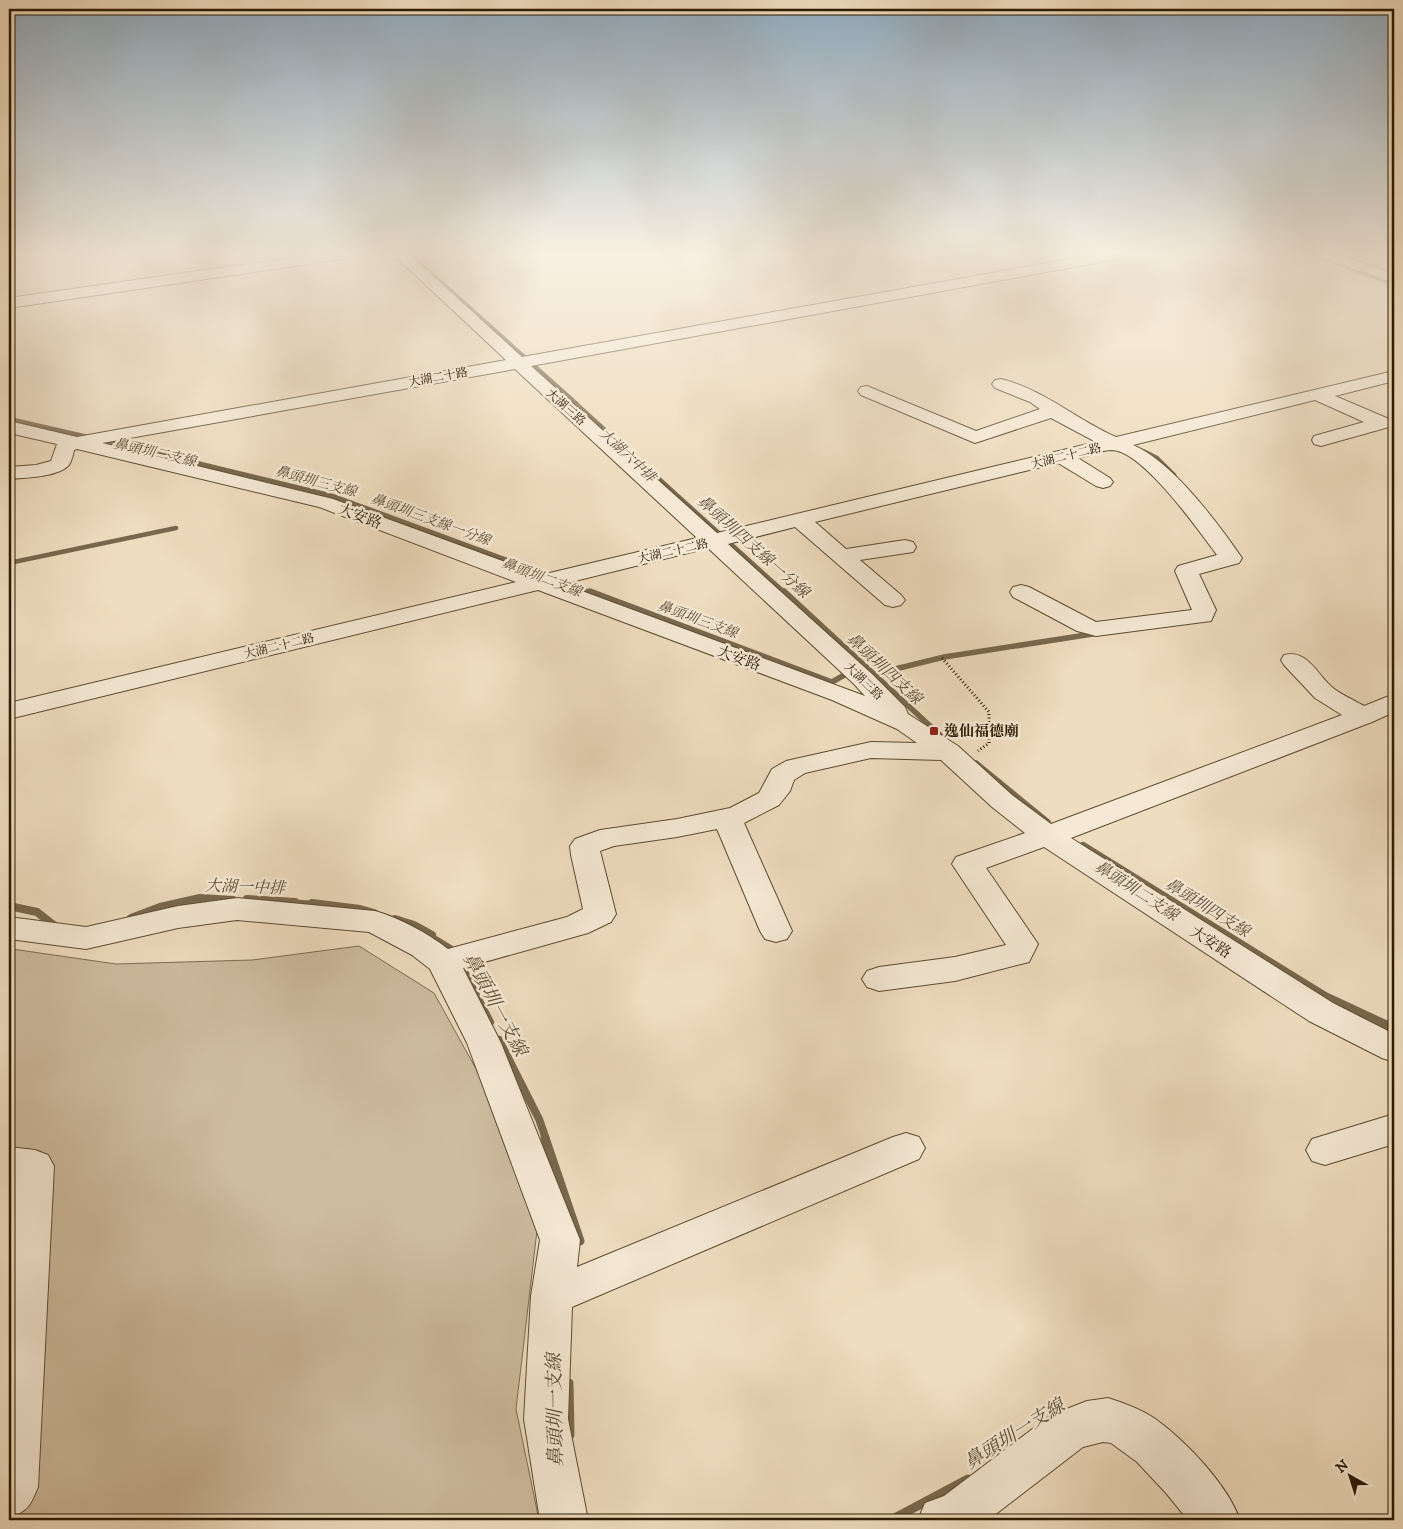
<svg xmlns="http://www.w3.org/2000/svg" width="1403" height="1529" font-family="'IM FELL DW Pica','Noto Serif TC',serif">
<style>
.green{fill:#cebc9f;stroke:#7c6c51}
.lines{fill:none;stroke-linecap:round;stroke-linejoin:round}
.stream-far4{stroke:#78684d;stroke-width:4}
.stream-far3{stroke:#78684d;stroke-width:4.5}
.stream-far2{stroke:#78684d;stroke-width:5.5}
.stream-far1{stroke:#78684d;stroke-width:8}
.stream{stroke:#78684d;stroke-width:9}
.canal{fill:#ac9b7f;fill-rule:evenodd}
.minor-casing{stroke:#5c4c32;stroke-width:2}
.path{stroke:#2b1b03;stroke-width:3;stroke-dasharray:1 2.5;stroke-linecap:butt}
.minor{fill:#f5e9d5;fill-rule:evenodd}
.poi-dot{fill:#8f2418;stroke:#f5e9d5;stroke-width:2}
.labels{text-anchor:middle;stroke-width:5;stroke-linejoin:round;paint-order:stroke}
.far-street-label{font-size:12px;fill:#2b1b03;stroke:#f5e9d5}
.far-water-label{font-size:14px;font-style:italic;fill:#5f4e35;stroke:#f5e9d5}
.street-label{font-size:15px;fill:#2b1b03;stroke:#f5e9d5}
.poi-label{font-size:15px;font-weight:bold;fill:#2b1b03;stroke:#f5e9d5;text-anchor:start}
.water-label{font-size:16px;font-style:italic;fill:#5f4e35;stroke:#f5e9d5}
.near-water-label{font-size:19px;font-style:italic;fill:#5f4e35;stroke:#f5e9d5}
</style>
<rect width="100%" height="100%" fill="#efddbf"/>
<filter id="stains"><feTurbulence type="fractalNoise" baseFrequency=".004" numOctaves="4"/><feColorMatrix values="0 0 0 0 .2 0 0 0 0 .09 0 0 0 0 .02 0 0 0 .5 -.17"/></filter>
<radialGradient id="worn" r=".72"><stop offset=".6" stop-color="#630" stop-opacity="0"/><stop offset="1" stop-color="#630" stop-opacity=".3"/></radialGradient>
<path class="green" d="M 9,946 L 12,949 L 116,964 L 252,960 L 359,946 L 434,993 L 542,1188 L 516,1409 L 539,1520 L 9,1520 Z"/>
<g class="lines">
<path class="stream-far4" d="M 394,255 L 408,268
M 411,255 L 577,404
M 1035,393 L 1055,404"/>
<path class="stream-far3" d="M 575,403 L 785,593
M 1053,403 L 1055,404
M 9,419 L 92,438
M 102,440 L 333,496 L 553,577
M 1143,451 L 1157,458 L 1174,475
M 9,563 L 176,528
M 562,581 L 593,593"/>
<path class="stream-far2" d="M 590,591 L 832,682
M 784,591 L 941,736
M 875,674 L 944,657 L 1099,633
M 832,682 L 846,674 L 843,671
M 976,763 L 1048,822"/>
<path class="stream-far1" d="M 1083,846 L 1325,996 L 1394,1028
M 247,899 L 295,902
M 290,903 L 315,905
M 312,903 L 360,909 L 374,913
M 9,906 L 37,912 L 56,927
M 131,918 L 160,907 L 200,898 L 233,900
M 395,919 L 414,925 L 432,935
M 427,935 L 450,949 L 454,954
M 459,962 L 490,1022
M 499,1040 L 539,1119 L 546,1139"/>
<path class="stream" d="M 545,1138 L 580,1241
M 569,1383 L 570,1435
M 891,1520 L 968,1479"/>
<path class="canal" d="M 1311,255 L 1329,255 L 1394,279 L 1394,287 Z"/>
<g class="minor-casing">
<path id="minor" d="M 311,255 L 350,255 L 343,259 L 9,308 L 9,298 Z
M 394,255 L 410,255 L 522,357 L 1092,255 L 1125,255 L 1118,259 L 531,366 L 717,533 L 1096,442 L 1051,418 L 975,443 L 861,395 L 858,391 L 861,387 L 867,386 L 976,431 L 1040,409 L 1030,402 L 995,388 L 992,384 L 995,380 L 1001,379 C 1043,389 1077,420 1116,437 L 1394,371 L 1394,381 L 1335,396 L 1389,419 L 1391,423 L 1389,427 L 1321,446 L 1314,444 L 1312,440 L 1314,436 L 1364,422 L 1315,400 L 1133,445 C 1173,462 1217,522 1242,558 L 1239,563 L 1199,574 L 1216,610 L 1211,621 L 1096,636 L 1077,631 L 1013,597 L 1010,592 L 1013,587 L 1021,585 L 1029,587 L 1096,622 L 1192,610 L 1175,571 L 1178,566 L 1217,555 C 1199,531 1143,451 1112,450 C 1101,450 1088,456 1078,458 L 1110,478 L 1113,482 L 1110,486 L 1103,488 L 1096,486 L 1058,463 L 815,522 L 846,549 L 905,540 L 913,542 L 916,547 L 913,552 L 860,560 L 901,595 L 905,600 L 901,605 L 893,607 L 885,605 L 795,527 L 728,544 L 872,674 L 905,707 L 908,714 L 958,746 L 1012,795 L 1051,824 L 1342,715 L 1315,698 L 1284,665 L 1281,660 L 1284,655 C 1308,649 1317,675 1333,688 C 1342,695 1354,700 1364,706 L 1394,694 L 1394,712 L 1372,722 L 1071,838 L 1333,1003 L 1394,1034 L 1394,1062 L 1382,1058 L 1309,1021 L 1044,847 L 986,868 L 1038,944 L 1029,962 L 955,981 L 879,991 L 867,987 L 862,979 L 867,971 L 879,967 L 955,957 L 1006,945 L 952,864 L 956,857 L 1025,833 L 992,807 L 941,760 L 871,758 L 805,773 L 794,780 L 790,791 L 779,805 L 744,823 L 792,931 L 787,939 L 776,942 L 765,939 L 760,931 L 717,829 L 677,837 L 614,846 L 600,851 L 616,914 L 611,922 L 588,933 L 463,968 L 501,1043 L 580,1240 L 577,1267 L 893,1137 L 906,1133 L 919,1137 L 925,1148 L 919,1159 L 572,1307 L 568,1419 L 588,1520 L 540,1520 L 524,1419 L 531,1296 L 540,1240 L 467,1043 L 430,969 L 412,955 L 369,932 L 237,920 L 178,928 L 86,949 L 9,939 L 9,917 L 86,927 L 178,906 L 237,898 L 375,911 C 400,918 427,933 448,949 L 567,917 L 583,909 L 571,855 L 570,846 L 575,839 L 600,830 L 677,819 L 730,808 L 759,793 L 772,769 L 786,761 L 871,742 L 917,743 L 897,729 L 832,700 L 538,590 L 9,719 L 9,703 L 516,582 L 319,507 L 77,449 L 74,450 C 73,455 72,460 69,465 C 59,477 24,478 9,479 L 9,467 L 36,465 L 51,461 L 57,444 L 9,433 L 9,421 L 77,437 L 506,360 ZM 515,369 L 697,538 L 541,575 L 333,499 L 102,443 ZM 708,548 L 854,684 L 865,696 L 563,584 Z
M 1320,255 L 1341,255 L 1394,274 L 1394,283 L 1322,258 Z
M 1394,1114 L 1394,1144 L 1325,1165 L 1312,1161 L 1306,1150 L 1312,1139 Z
M 9,1147 L 35,1150 L 48,1155 L 54,1166 L 38,1487 C 30,1506 29,1510 9,1518 L 9,1262 L 15,1179 L 9,1179 Z
M 1108,1398 C 1124,1403 1140,1409 1154,1418 C 1185,1440 1227,1484 1240,1520 L 1188,1520 L 1166,1493 L 1137,1462 L 1111,1443 L 1103,1442 L 1083,1447 L 988,1520 L 918,1520 L 925,1503 L 944,1496 L 1051,1415 L 1087,1401 Z"/>
</g>
<path class="path" d="M 942,658 L 989,712 L 989,743 L 978,751"/>
<use href="#minor" class="minor"/>
</g>
<linearGradient id="sky" x2="0" y2="1"><stop stop-color="#90aabe"/><stop offset="0.54" stop-color="#f8f0e2"/><stop offset="1" stop-color="#f8f0e2" stop-opacity="0"/></linearGradient>
<rect width="1403" height="469" fill="url(#sky)"/>
<rect class="poi-dot" x="929" y="726" width="10" height="10" rx="2.5"/>
<g class="labels">
<g class="far-street-label">
<text transform="translate(438 377) rotate(-10)" y="4">大湖二十路</text>
<text transform="translate(566 407) rotate(42)" y="4">大湖三路</text>
<text transform="translate(1066 456) rotate(-14)" y="4">大湖二十二路</text>
<text transform="translate(673 551) rotate(-13)" y="4">大湖二十二路</text>
<text transform="translate(279 646) rotate(-14)" y="4">大湖二十二路</text>
<text transform="translate(864 681) rotate(44)" y="4">大湖三路</text>
</g>
<g class="far-water-label">
<text transform="translate(155 452) rotate(13)" y="5">鼻頭圳二支線</text>
<text transform="translate(628 455) rotate(43)" y="5">大湖六中排</text>
<text transform="translate(316 481) rotate(15)" y="5">鼻頭圳三支線</text>
<text transform="translate(431 519) rotate(20)" y="5">鼻頭圳三支線一分線</text>
<text transform="translate(542 577) rotate(21)" y="5">鼻頭圳二支線</text>
<text transform="translate(698 619) rotate(20)" y="5">鼻頭圳三支線</text>
</g>
<g class="street-label">
<text transform="translate(360 516) rotate(21)" y="5">大安路</text>
<text transform="translate(739 658) rotate(20)" y="5">大安路</text>
<text transform="translate(1211 942) rotate(33)" y="5">大安路</text>
</g>
<g class="poi-label">
<text x="944" y="736">逸仙福德廟</text>
</g>
<g class="water-label">
<text transform="translate(754 546) rotate(42)" y="6">鼻頭圳四支線一分線</text>
<text transform="translate(885 668) rotate(43)" y="6">鼻頭圳四支線</text>
<text transform="translate(245 886) rotate(2)" y="6">大湖一中排</text>
<text transform="translate(1137 890) rotate(33)" y="6">鼻頭圳二支線</text>
<text transform="translate(1208 907) rotate(32)" y="6">鼻頭圳四支線</text>
</g>
<g class="near-water-label">
<text transform="translate(496 1004) rotate(62)" y="7">鼻頭圳一支線</text>
<text transform="translate(554 1410) rotate(-91)" y="7">鼻頭圳一支線</text>
<text transform="translate(1014 1433) rotate(-32)" y="7">鼻頭圳一支線</text>
</g>
</g>
<rect width="1403" height="1529" fill="none" stroke="#efddbf" stroke-width="30"/>
<rect x="10" y="10" width="1383" height="1509" fill="none" stroke="#2b1b03" stroke-width="2.5"/>
<rect x="15" y="15" width="1373" height="1499" fill="none" stroke="#2b1b03"/>
<g transform="translate(1350 1476) rotate(321)" stroke="#f5e9d5" stroke-width="4" paint-order="stroke">
<path d="M0-4L9 19L0 12L-9 19Z" fill="#2b1b03"/>
<text y="-8" font-size="14" font-weight="bold" text-anchor="middle" fill="#2b1b03">N</text>
</g>
<rect width="100%" height="100%" filter="url(#stains)"/>
<rect width="100%" height="100%" fill="url(#worn)"/>
</svg>
